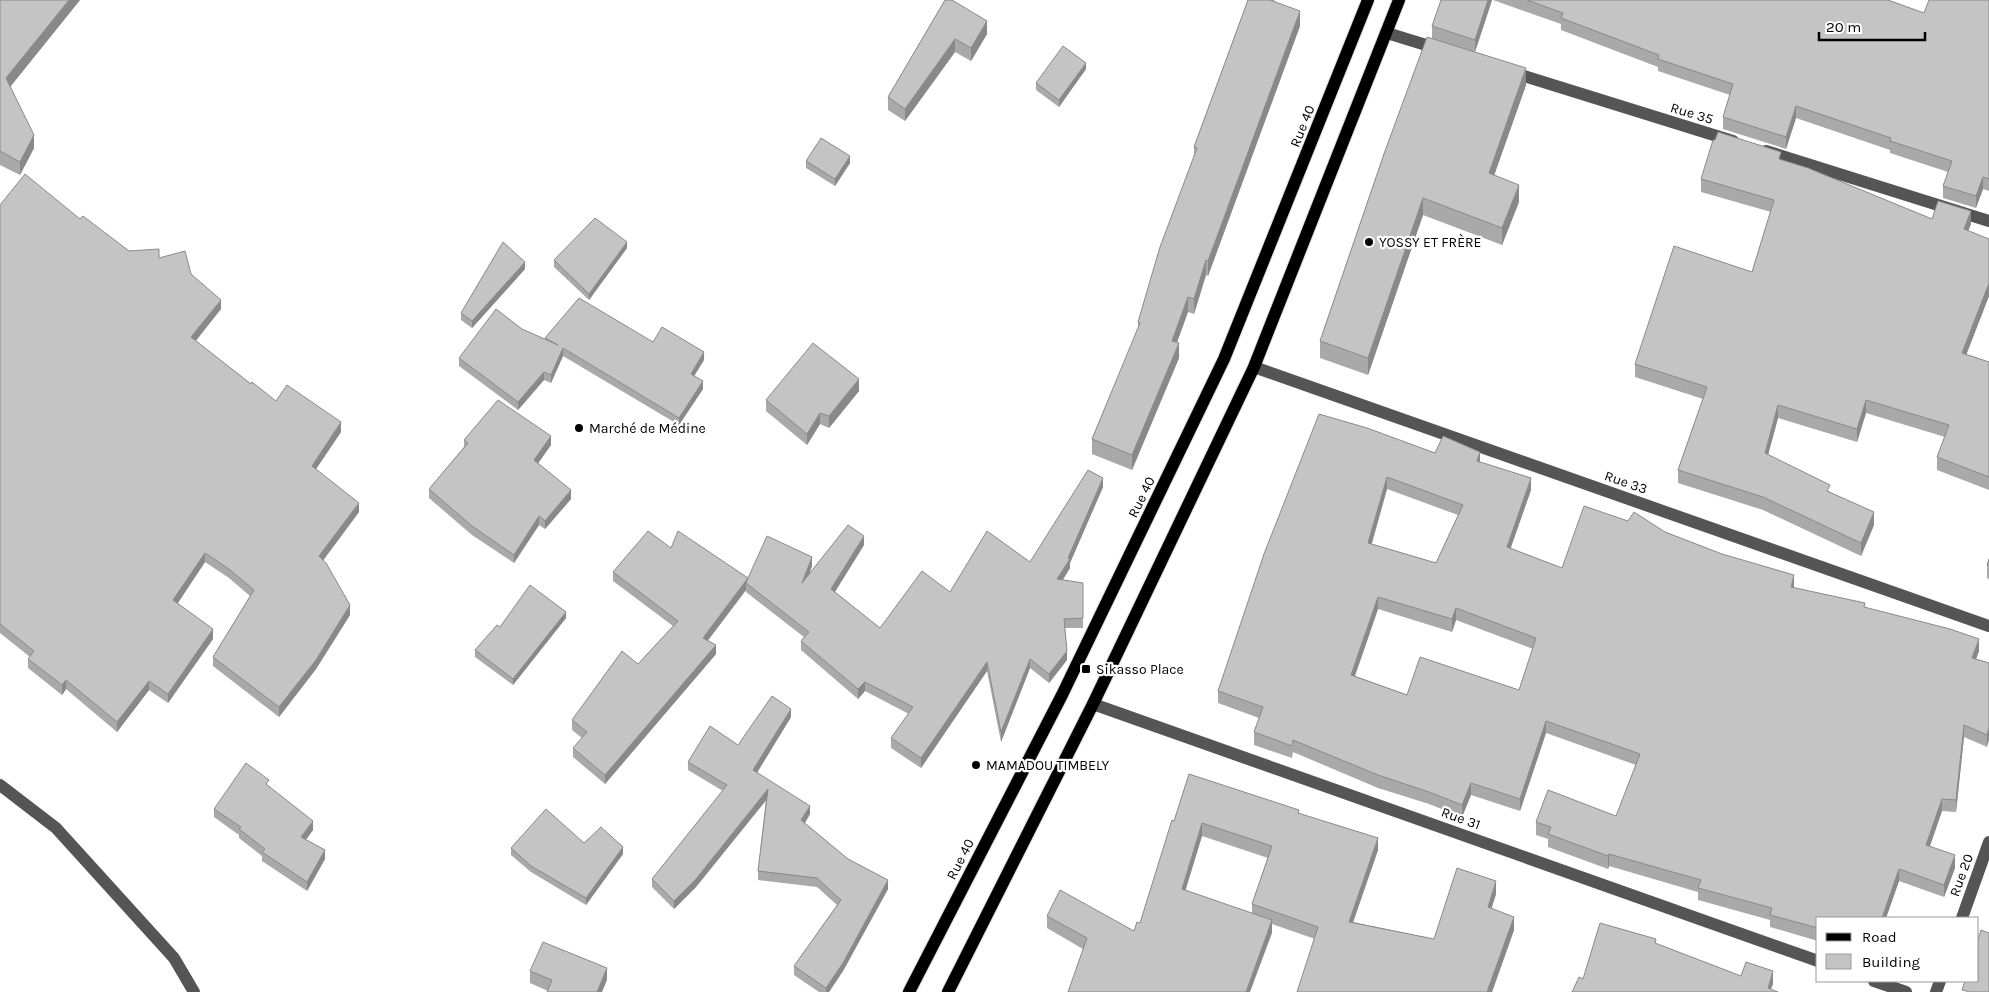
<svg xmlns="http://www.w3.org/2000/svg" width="1989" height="992" font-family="Karla,sans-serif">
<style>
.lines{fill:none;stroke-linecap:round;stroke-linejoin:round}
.major-casing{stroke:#dbdbdb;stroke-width:14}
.minor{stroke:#555;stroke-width:12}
.major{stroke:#000;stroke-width:12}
.wall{fill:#a9a9a9;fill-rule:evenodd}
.shaded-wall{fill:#898989}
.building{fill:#c4c4c4;stroke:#898989;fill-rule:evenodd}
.poi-dot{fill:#000;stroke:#fff;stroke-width:2}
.labels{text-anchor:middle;stroke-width:4.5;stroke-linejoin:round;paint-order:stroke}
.street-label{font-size:14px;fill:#000;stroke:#fff}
.poi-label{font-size:14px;fill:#000;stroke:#fff;text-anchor:start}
</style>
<rect width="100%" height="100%" fill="#fff"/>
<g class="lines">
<g class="major-casing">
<path id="major" d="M 909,992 L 1062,695 L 1224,359 L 1368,0
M 948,992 L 1093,704 L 1254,367 L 1399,0"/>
</g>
<path class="minor" d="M 1387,33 L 1439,49
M 1511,72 L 1733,141
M 1766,151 L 1989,221
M 1254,367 L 1989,626
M 1093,704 L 1818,961
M 0,785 L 56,828 L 174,958 L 194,992
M 1962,918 L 1989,842
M 1874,981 L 1906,992
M 1936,992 L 1940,981"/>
<use href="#major" class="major"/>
</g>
<path class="wall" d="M 0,0 L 80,0 L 10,87 L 34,148 L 20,175 L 0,165 Z
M 945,0 L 987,34 L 971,61 L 955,52 L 905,121 L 888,110 L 888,97 Z
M 1248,0 L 1275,0 L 1274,1 L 1300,26 L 1208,276 L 1206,275 L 1194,314 L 1188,312 L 1177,342 L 1179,358 L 1132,470 L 1092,454 L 1092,439 L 1138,330 L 1138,322 L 1194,158 L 1194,147 Z
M 1441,0 L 1492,0 L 1475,52 L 1432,39 L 1432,26 Z
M 1493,0 L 1888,0 L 1924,13 L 1989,0 L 1989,191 L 1983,189 L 1976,208 L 1943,198 L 1943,186 L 1948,172 L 1890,153 L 1890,150 L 1796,118 L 1786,149 L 1723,129 L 1723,117 L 1730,95 L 1658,71 L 1658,67 L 1561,30 L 1561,24 Z
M 1086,69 L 1059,107 L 1036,90 L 1036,83 Z
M 1526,85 L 1494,175 L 1519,202 L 1502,245 L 1423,215 L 1368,375 L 1320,358 L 1320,341 L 1385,151 Z
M 1781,160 L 1932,219 L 1971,224 L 1968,231 L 1989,296 L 1966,354 L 1989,362 L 1989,490 L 1937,470 L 1937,457 L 1945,437 L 1866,413 L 1857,442 L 1778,418 L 1768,455 L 1830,492 L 1874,525 L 1861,556 L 1763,510 L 1678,483 L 1678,470 L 1703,399 L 1635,377 L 1635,364 L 1752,272 L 1771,212 L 1701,192 L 1701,179 Z
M 806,161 L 850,163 L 835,186 L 806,168 Z
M 0,205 L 80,219 L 129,251 L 159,258 L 191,274 L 221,309 L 196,341 L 251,384 L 276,401 L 341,432 L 316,469 L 359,512 L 323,560 L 350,615 L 316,669 L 279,717 L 213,666 L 213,657 L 250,596 L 229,578 L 205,562 L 178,603 L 213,639 L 168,703 L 149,690 L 117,732 L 66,689 L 62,695 L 28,668 L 28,659 L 30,657 L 0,633 Z
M 627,248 L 589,300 L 554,267 L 554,260 Z
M 525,269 L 472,328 L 461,320 L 461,313 Z
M 522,329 L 545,340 L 545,338 L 653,342 L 704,360 L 694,376 L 703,389 L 679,425 L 563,356 L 551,383 L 544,380 L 518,410 L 459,366 L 459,358 Z
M 859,391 L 829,428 L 820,424 L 807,445 L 766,411 L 766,400 Z
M 1319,414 L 1435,453 L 1480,462 L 1531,490 L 1510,548 L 1562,568 L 1628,521 L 1665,532 L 1794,588 L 1865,607 L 1979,651 L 1976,659 L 1989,663 L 1987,747 L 1964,737 L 1956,812 L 1942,811 L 1930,846 L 1955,868 L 1944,897 L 1899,881 L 1886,918 L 1818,918 L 1818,941 L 1770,927 L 1770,920 L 1698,900 L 1698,892 L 1609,866 L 1608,869 L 1548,847 L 1548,839 L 1536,835 L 1536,822 L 1616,816 L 1636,765 L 1546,733 L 1520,811 L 1471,795 L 1462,817 L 1429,804 L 1378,788 L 1293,752 L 1292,758 L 1254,745 L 1254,732 L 1259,718 L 1218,703 L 1218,691 ZM 1387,489 L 1458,515 L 1436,563 L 1372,544 ZM 1378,609 L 1452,632 L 1456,620 L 1533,649 L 1519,690 L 1407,695 L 1355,676 Z
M 464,440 L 551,445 L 538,463 L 571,499 L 545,529 L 539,525 L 514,563 L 472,535 L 429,498 L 429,489 L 464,447 Z
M 1103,487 L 1070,563 L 1070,568 L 1063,580 L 1083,583 L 1083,628 L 1065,628 L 1067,660 L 1049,683 L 1030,668 L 1001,742 L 987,671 L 921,768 L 891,748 L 891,738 L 909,714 L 865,691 L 858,699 L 801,650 L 801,641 L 804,637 L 746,592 L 746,590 L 708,640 L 716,654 L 605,784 L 573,757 L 573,748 L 582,738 L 572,730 L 572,720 L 638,664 L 673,626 L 613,581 L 613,572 L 671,548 L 748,578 L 812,566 L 809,575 L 864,545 L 835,592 L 880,628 L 950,592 L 1030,562 Z
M 1989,559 L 1989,579 L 1987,578 L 1987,565 Z
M 566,618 L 513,685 L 475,657 L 475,650 L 500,627 Z
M 791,717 L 757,773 L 810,814 L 805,823 L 848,859 L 888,889 L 843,971 L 829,992 L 819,992 L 794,975 L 794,966 L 837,905 L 817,887 L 758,880 L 758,871 L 766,799 L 696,887 L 674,909 L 652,887 L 652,879 L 723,791 L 688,770 L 688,762 L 738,745 Z
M 269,786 L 313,830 L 306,840 L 325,859 L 307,891 L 262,861 L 262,856 L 239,838 L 239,835 L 214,817 L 214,809 Z
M 1299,813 L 1378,850 L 1353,922 L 1434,939 L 1496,894 L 1491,909 L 1514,930 L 1492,992 L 1297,992 L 1315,939 L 1272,924 L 1272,933 L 1083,949 L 1047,928 L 1047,916 L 1134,931 L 1140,923 L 1174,821 ZM 1202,836 L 1268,858 L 1252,904 L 1252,914 L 1185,890 Z
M 584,843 L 623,854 L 586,905 L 531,872 L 511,855 L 511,848 Z
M 530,971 L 607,980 L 548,991 L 530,983 Z"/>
<path class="shaded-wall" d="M 69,0 L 80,0 L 6,92 L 6,78 Z
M 1488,0 L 1492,0 L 1475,52 L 1475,40 Z
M 1300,11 L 1300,26 L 1208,276 L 1208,261 Z
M 987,21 L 987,34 L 971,61 L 971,48 Z
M 955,39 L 955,52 L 905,121 L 905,109 Z
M 1086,63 L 1086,69 L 1059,107 L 1059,100 Z
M 1526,68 L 1526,85 L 1489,190 L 1489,173 Z
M 1796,106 L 1796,118 L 1786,149 L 1786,137 Z
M 34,135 L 34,148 L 20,175 L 20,162 Z
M 850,156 L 850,163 L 835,186 L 835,179 Z
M 1983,177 L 1983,189 L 1976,208 L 1976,196 Z
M 1519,185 L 1519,202 L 1502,245 L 1502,228 Z
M 1423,198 L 1423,215 L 1368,375 L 1368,358 Z
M 1971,211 L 1971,224 L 1964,242 L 1964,229 Z
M 627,242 L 627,248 L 589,300 L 589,294 Z
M 1206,260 L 1206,275 L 1194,314 L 1194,299 Z
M 525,262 L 525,269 L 472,328 L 472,321 Z
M 1989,283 L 1989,296 L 1962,366 L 1962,353 Z
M 1188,297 L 1188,312 L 1172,356 L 1172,341 Z
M 221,300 L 221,309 L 191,346 L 191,337 Z
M 1179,343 L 1179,358 L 1132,470 L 1132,455 Z
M 563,348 L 563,356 L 551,383 L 551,375 Z
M 704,352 L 704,360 L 691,381 L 691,374 Z
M 544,372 L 544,380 L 518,410 L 518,402 Z
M 859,379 L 859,391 L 829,428 L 829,416 Z
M 703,381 L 703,389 L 679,425 L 679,418 Z
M 1866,400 L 1866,413 L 1857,442 L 1857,429 Z
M 1778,405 L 1778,418 L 1765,466 L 1765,453 Z
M 820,413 L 820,424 L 807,445 L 807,434 Z
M 341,422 L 341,432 L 312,475 L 312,466 Z
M 551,436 L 551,445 L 534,469 L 534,460 Z
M 1480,452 L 1480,464 L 1477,461 Z
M 1387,477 L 1387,489 L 1368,555 L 1368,543 Z
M 1103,478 L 1103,487 L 1070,563 L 1070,568 L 1057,588 L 1057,579 L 1068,558 Z
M 1531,478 L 1531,490 L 1507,559 L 1507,547 Z
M 571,490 L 571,499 L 545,529 L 545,521 Z
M 359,503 L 359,512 L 319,566 L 319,556 Z
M 1874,512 L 1874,525 L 1861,556 L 1861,543 Z
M 539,516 L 539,525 L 514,563 L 514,555 Z
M 864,536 L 864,545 L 831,598 L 831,589 Z
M 205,553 L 205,562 L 173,610 L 173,600 Z
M 812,557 L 812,566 L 802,593 L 802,583 Z
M 1794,575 L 1794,587 L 1791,600 L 1791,587 Z
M 748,578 L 746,583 L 746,590 L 703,647 L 703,638 Z
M 1378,597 L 1378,609 L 1351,687 L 1351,675 Z
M 350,605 L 350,615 L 316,669 L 279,717 L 279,707 Z
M 1456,608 L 1456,620 L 1452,632 L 1452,619 Z
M 566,612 L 566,618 L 513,685 L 513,679 Z
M 213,629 L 213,639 L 168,703 L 168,694 Z
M 1979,639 L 1979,651 L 1972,670 L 1972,658 Z
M 716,645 L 716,654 L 605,784 L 605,775 Z
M 1067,651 L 1067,660 L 1049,683 L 1049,674 Z
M 1030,659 L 1030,668 L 1001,742 L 1001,732 Z
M 987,662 L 987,671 L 921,768 L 921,758 Z
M 66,680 L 66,689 L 62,695 L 62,685 Z
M 149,681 L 149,690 L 117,732 L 117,722 Z
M 865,682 L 865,691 L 858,699 L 858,689 Z
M 791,709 L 791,717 L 753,779 L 753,770 Z
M 1546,721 L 1546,733 L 1520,811 L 1520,799 Z
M 1964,725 L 1964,737 L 1956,812 L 1956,800 Z
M 1989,727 L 1989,740 L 1987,747 L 1987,735 Z
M 1471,783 L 1471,795 L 1462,817 L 1462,805 Z
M 768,789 L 768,798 L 696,887 L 674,909 L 674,901 Z
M 1942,799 L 1942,811 L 1926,857 L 1926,845 Z
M 810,806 L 810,814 L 801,829 L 801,820 Z
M 313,821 L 313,830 L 301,846 L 301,837 Z
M 1202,823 L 1202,836 L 1182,902 L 1182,889 Z
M 1378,838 L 1378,850 L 1349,934 L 1349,922 Z
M 623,847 L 623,854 L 586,905 L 586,898 Z
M 325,850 L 325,859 L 307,891 L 307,882 Z
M 1609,854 L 1609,866 L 1608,869 L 1608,856 Z
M 1955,855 L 1955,868 L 1944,897 L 1944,885 Z
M 1899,869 L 1899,881 L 1886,918 L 1882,918 Z
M 888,880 L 888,889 L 843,971 L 829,992 L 826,992 L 826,988 Z
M 1496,881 L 1496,894 L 1488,920 L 1488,907 Z
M 1514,917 L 1514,930 L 1492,992 L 1487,992 Z
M 1272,920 L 1272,933 L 1250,992 L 1246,992 Z
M 607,968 L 607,980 L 602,992 L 597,992 Z
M 1773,971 L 1773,984 L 1770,992 L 1768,988 Z"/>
<path class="building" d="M 0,0 L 69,0 L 6,78 L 34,135 L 20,162 L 0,151 Z
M 945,0 L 952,0 L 987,21 L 971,48 L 955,39 L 905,109 L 888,97 Z
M 1248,0 L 1270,0 L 1300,11 L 1208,261 L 1206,260 L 1194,299 L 1188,297 L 1172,341 L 1179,343 L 1132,455 L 1092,439 L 1140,323 L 1138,322 L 1160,247 L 1197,148 L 1194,147 Z
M 1441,0 L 1488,0 L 1475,40 L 1432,26 Z
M 1527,0 L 1888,0 L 1924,13 L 1929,0 L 1989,0 L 1989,179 L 1983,177 L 1976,196 L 1943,186 L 1952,161 L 1890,141 L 1891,138 L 1796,106 L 1786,137 L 1723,117 L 1733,84 L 1658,59 L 1659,55 L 1561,18 L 1563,13 Z
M 1427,37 L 1526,68 L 1489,173 L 1519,185 L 1502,228 L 1423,198 L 1368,358 L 1320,341 L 1385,151 Z
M 1063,46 L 1086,63 L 1059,100 L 1036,83 Z
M 1718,132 L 1781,152 L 1779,159 L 1808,168 L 1932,219 L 1938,201 L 1971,211 L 1964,229 L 1989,239 L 1989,283 L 1962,353 L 1989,362 L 1989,477 L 1937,457 L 1949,425 L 1866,400 L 1857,429 L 1778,405 L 1765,453 L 1830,485 L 1827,491 L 1874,512 L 1861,543 L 1763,497 L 1678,470 L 1707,387 L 1635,364 L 1674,246 L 1752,272 L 1774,200 L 1701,179 L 1713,140 L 1715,140 Z
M 821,138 L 850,156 L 835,179 L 806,161 Z
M 25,174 L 80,219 L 83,216 L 129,251 L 159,249 L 159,258 L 185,251 L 191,274 L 221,300 L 191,337 L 251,384 L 252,382 L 276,401 L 287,385 L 341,422 L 312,466 L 359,503 L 319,556 L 326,563 L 350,605 L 316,660 L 279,707 L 213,657 L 254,590 L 229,569 L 205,553 L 173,600 L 213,629 L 168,694 L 149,681 L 117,722 L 66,680 L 62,685 L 28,659 L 34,651 L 0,624 L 0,205 Z
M 595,218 L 627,242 L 589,294 L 554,260 Z
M 503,242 L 525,262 L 472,321 L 461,313 Z
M 579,298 L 653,342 L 662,327 L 704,352 L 691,374 L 703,381 L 679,418 L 563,348 L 551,375 L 544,372 L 518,402 L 459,358 L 496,309 L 522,329 L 558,345 L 545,338 Z
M 813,343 L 859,379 L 829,416 L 820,413 L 807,434 L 766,400 Z
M 498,400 L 551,436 L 534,460 L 571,490 L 545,521 L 539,516 L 514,555 L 472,526 L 429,489 L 468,443 L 464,440 Z
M 1319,414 L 1367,428 L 1435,453 L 1443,436 L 1480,452 L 1477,461 L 1531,478 L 1507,547 L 1562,568 L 1584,506 L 1628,521 L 1634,512 L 1665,532 L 1722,554 L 1794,575 L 1791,587 L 1865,603 L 1864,607 L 1950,629 L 1979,639 L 1972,658 L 1989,663 L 1989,727 L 1987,735 L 1964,725 L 1956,800 L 1942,799 L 1926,845 L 1955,855 L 1944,885 L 1899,869 L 1882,918 L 1818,918 L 1818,928 L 1770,915 L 1772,908 L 1698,888 L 1701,880 L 1609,854 L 1608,856 L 1548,834 L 1551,827 L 1536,822 L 1548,790 L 1616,816 L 1640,754 L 1546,721 L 1520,799 L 1471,783 L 1462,805 L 1429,792 L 1378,775 L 1293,740 L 1292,746 L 1254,732 L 1263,707 L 1218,691 L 1264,554 ZM 1387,477 L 1463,505 L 1436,563 L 1368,543 ZM 1378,597 L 1452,619 L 1456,608 L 1536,638 L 1519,690 L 1420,657 L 1407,695 L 1351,675 Z
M 1088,470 L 1103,478 L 1068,558 L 1070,559 L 1057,579 L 1083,583 L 1083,618 L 1064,619 L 1067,651 L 1049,674 L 1030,659 L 1001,732 L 987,662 L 921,758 L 891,738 L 913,707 L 865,682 L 858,689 L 801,641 L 809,632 L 746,583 L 748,578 L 703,638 L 716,645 L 605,775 L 573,748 L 587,732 L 572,720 L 622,651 L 638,664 L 678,621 L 613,572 L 648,531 L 671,548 L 678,531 L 748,578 L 767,536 L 812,557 L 802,583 L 848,525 L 864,536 L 831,589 L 880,628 L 922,571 L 950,592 L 987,531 L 1030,562 Z
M 1989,559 L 1989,566 L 1987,565 Z
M 530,585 L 566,612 L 513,679 L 475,650 L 497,625 L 500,627 Z
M 772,696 L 791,709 L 753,770 L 810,806 L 801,820 L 848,859 L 888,880 L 843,963 L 826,988 L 794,966 L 841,900 L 817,878 L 758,871 L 768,789 L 696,879 L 674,901 L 652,879 L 727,785 L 688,762 L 710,726 L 738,745 Z
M 246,763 L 269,780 L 266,784 L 313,821 L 301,837 L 325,850 L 307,882 L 262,852 L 265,849 L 239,829 L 241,827 L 214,809 Z
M 1189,774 L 1299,810 L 1298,813 L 1378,838 L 1349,922 L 1434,939 L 1457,868 L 1496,881 L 1488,907 L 1514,917 L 1487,992 L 1297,992 L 1318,927 L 1252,904 L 1272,846 L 1202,823 L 1182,889 L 1272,920 L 1246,992 L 1068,992 L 1087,938 L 1047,916 L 1060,890 L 1134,931 L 1137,922 L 1140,923 L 1172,820 L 1174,821 Z
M 546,809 L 584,843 L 601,827 L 623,847 L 586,898 L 531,866 L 511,848 Z
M 1600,923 L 1656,939 L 1655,943 L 1741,976 L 1746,962 L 1773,971 L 1768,988 L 1778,992 L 1572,992 L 1579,977 L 1583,979 Z
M 1981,930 L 1989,933 L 1989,992 L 1970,992 L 1962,990 L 1965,981 L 1978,981 L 1978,940 Z
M 543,942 L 607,968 L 597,992 L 547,992 L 552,980 L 530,971 Z"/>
<g class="poi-dot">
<circle cx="1369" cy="242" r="5"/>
<circle cx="579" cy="428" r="5"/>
<rect x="1081" y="664" width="10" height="10" rx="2.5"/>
<circle cx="976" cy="765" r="5"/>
</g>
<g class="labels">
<g class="street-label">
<text transform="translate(1692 113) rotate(17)" y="5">Rue 35</text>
<text transform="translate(1302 126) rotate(-68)" y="5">Rue 40</text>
<text transform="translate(1626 482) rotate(19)" y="5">Rue 33</text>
<text transform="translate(1141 497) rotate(-64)" y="5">Rue 40</text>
<text transform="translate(1461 818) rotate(20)" y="5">Rue 31</text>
<text transform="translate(960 859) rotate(-63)" y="5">Rue 40</text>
<text transform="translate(1961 875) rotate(-70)" y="5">Rue 20</text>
</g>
<g class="poi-label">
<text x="1379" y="247">YOSSY ET FRÈRE</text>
<text x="589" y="433">Marché de Médine</text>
<text x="1096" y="674">Sikasso Place</text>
<text x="986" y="770">MAMADOU TIMBELY</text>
</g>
</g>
<rect x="1816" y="917" width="162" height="65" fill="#ffffff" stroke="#999999"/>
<rect x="1826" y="933" width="25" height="8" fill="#000000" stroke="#999999"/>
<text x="1862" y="942" font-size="15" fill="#000000">Road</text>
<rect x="1826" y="954" width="25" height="15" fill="#c4c4c4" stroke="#999999"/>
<text x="1862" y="967" font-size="15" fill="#000000">Building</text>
<path d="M1819 32v8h106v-8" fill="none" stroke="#000000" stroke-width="2.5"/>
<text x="1826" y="32" font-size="15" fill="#000000" stroke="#ffffff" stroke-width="4" paint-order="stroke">20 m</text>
</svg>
